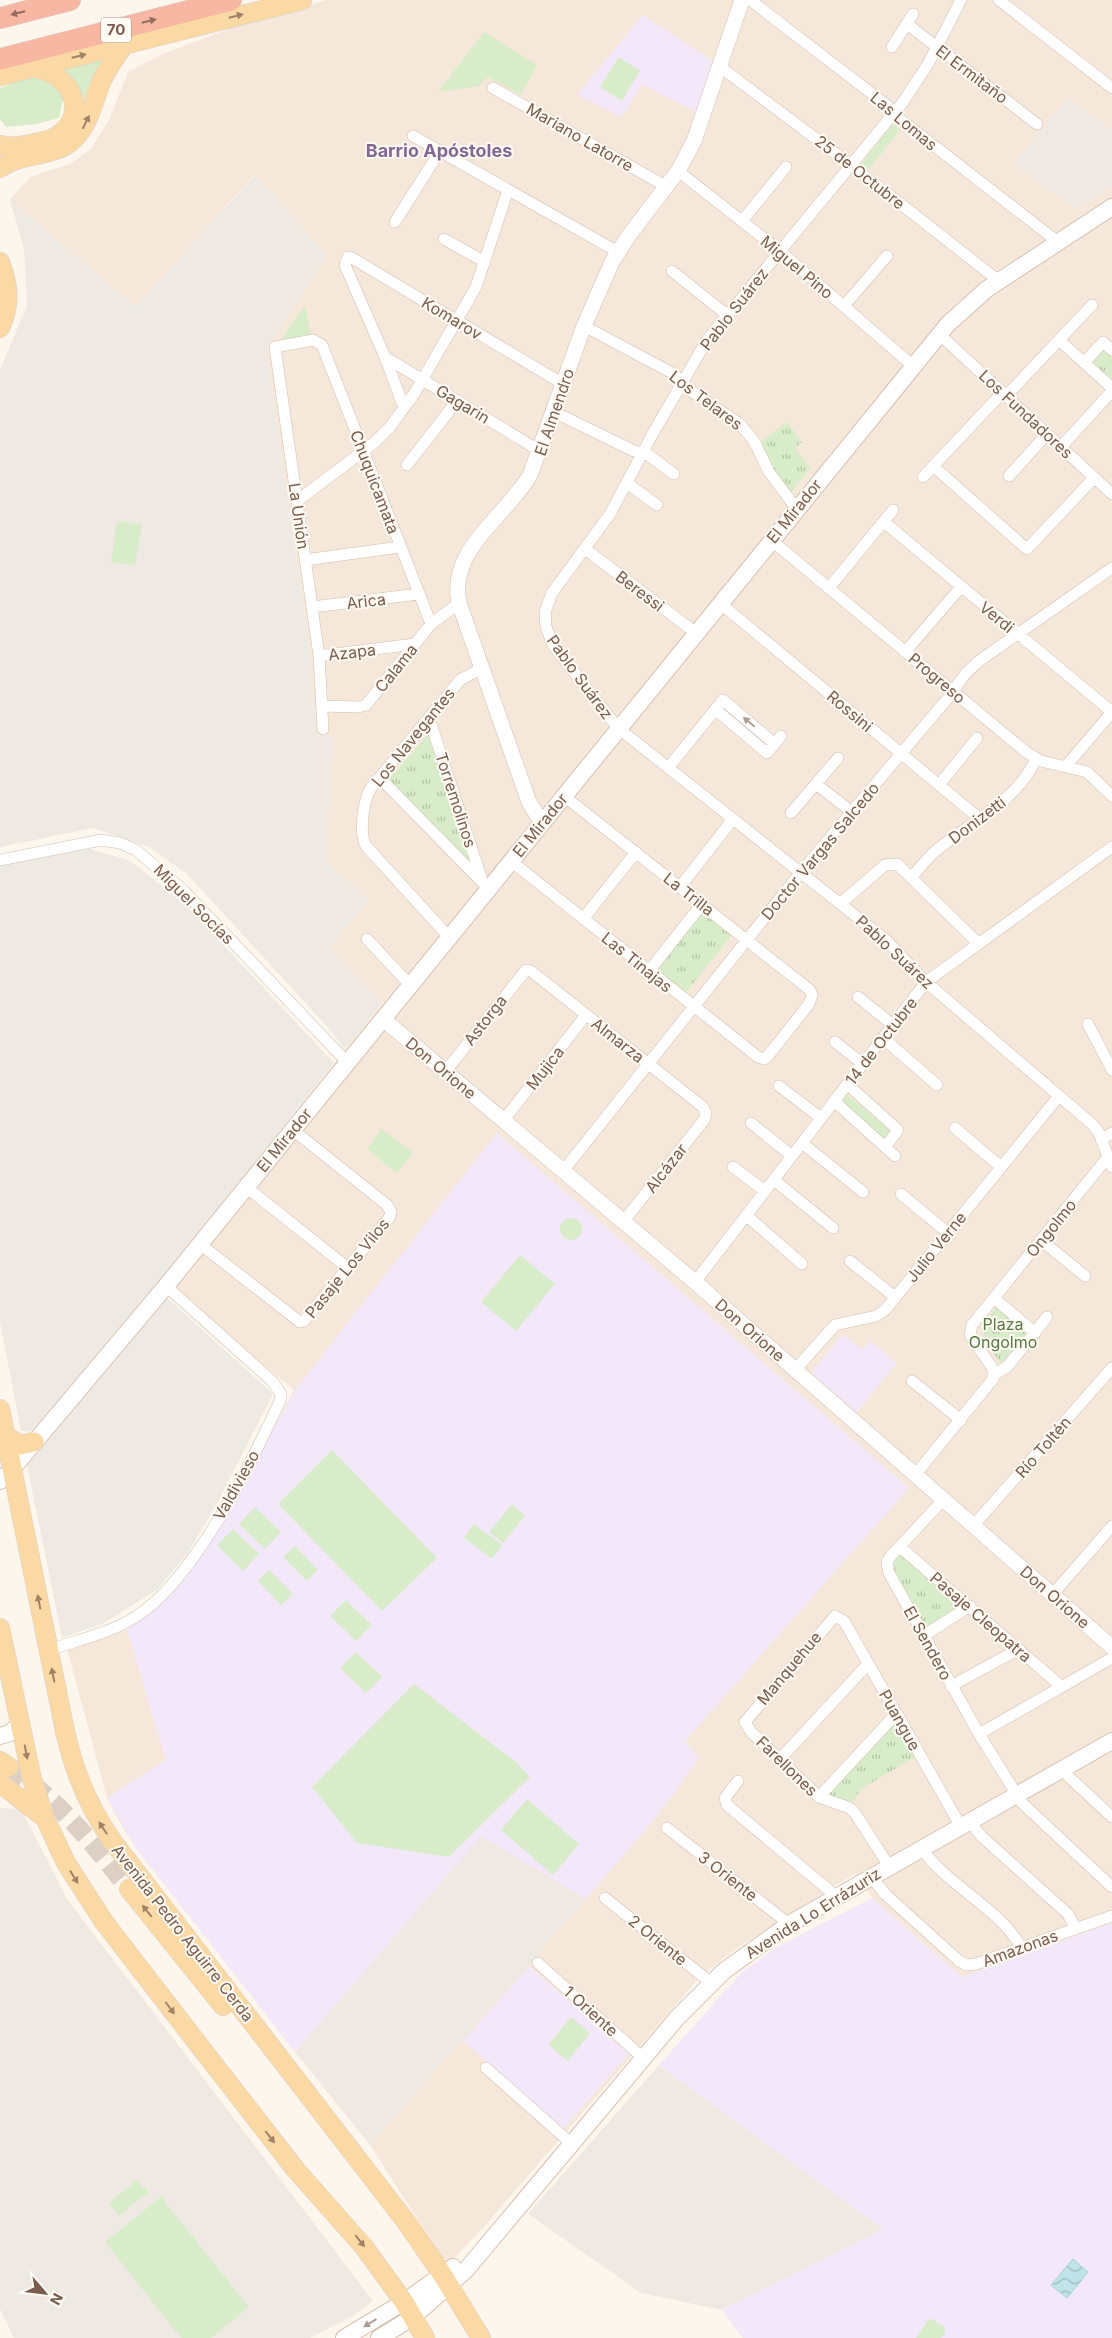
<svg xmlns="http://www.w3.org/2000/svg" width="1112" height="2338" font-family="Inter,sans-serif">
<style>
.residential{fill:#f5e8da}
.industrial{fill:#efe9e4}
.education{fill:#f3e8fa}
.grass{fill:#d8ecc9}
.park{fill:url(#park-tufts)}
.water{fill:url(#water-waves);stroke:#a5d3da}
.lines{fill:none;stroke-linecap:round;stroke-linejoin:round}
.primary-tunnel{stroke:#dcd0c4;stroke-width:19;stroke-dasharray:19 9;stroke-linecap:butt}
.minor-casing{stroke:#d1beb0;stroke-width:12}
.tertiary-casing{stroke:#d1beb0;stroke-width:16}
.secondary-casing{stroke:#d6c0b0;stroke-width:18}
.primary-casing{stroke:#dad1cd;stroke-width:20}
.motorway-casing{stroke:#dad1cd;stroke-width:22}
.minor{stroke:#fff;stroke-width:11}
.tertiary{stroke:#fff;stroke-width:15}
.secondary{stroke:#fff;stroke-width:16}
.primary{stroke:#fbd9a5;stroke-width:19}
.motorway{stroke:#f7b7a3;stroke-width:21}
.oneway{fill:#936e5e}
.oneway2{fill:#a18267}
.oneway3{fill:#af9d94}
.labels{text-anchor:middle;stroke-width:4;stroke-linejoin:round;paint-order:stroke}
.shield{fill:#fffaf3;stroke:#a28b7f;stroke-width:1}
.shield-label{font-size:15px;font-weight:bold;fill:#7a5c4d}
.street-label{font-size:16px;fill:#7a5c4d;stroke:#fffaf3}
.park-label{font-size:16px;fill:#537a41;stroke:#fffaf3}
.neighbourhood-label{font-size:18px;font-weight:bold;fill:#846695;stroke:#fffaf3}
</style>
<defs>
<pattern id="park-tufts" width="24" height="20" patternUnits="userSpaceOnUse" patternTransform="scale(1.25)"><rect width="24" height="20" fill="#d8ecc9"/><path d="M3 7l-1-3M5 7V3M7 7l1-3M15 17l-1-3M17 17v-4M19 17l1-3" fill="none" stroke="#b4c2a5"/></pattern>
<pattern id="water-waves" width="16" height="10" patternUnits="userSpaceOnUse" patternTransform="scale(1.25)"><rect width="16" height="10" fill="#bfe3e8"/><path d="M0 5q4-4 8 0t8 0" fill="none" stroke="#a0bbbe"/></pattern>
</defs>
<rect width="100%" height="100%" fill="#fdf6ec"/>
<path class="residential" d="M 328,0 L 1112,0 L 1112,1923 L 962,1977 L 872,1898 L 856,1873 L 734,1950 L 698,1979 L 482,2229 L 447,2265 L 370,2145 L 136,1848 L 121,1825 L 107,1798 L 67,1648 L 127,1630 L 160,1606 L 184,1579 L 210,1544 L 294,1390 L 162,1280 L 382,1004 L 329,948 L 369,900 L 327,863 L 332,737 L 315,734 L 310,652 L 266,349 L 327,255 L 254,175 L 136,307 L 10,200 L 30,177 L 70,164 L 91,149 L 109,120 L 128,72 L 163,54 L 260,17 Z"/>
<path class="industrial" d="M 1068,97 L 1112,130 L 1112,186 L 1077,209 L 1014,164 Z
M 255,175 L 327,255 L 266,349 L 310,652 L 315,734 L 332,737 L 327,862 L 369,900 L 329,948 L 382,1003 L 345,1050 L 333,1033 L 187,874 L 149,847 L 93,828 L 0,847 L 0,370 L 27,305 L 24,249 L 10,200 L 136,307 Z
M 89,849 L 129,860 L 186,905 L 334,1063 L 41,1432 L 21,1431 L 0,1322 L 0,865 Z
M 164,1295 L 273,1394 L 215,1507 L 187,1554 L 158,1589 L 102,1624 L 62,1638 L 27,1465 Z
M 0,1808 L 21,1809 L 67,1899 L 373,2301 L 354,2315 L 310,2338 L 14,2338 L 0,2309 Z
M 481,1836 L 586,1899 L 370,2145 L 295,2052 Z
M 659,2065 L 883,2229 L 722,2310 L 641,2293 L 528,2214 Z"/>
<path class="education" d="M 643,15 L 713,61 L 696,112 L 642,84 L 622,117 L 577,95 Z
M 497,1133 L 909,1488 L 685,1741 L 699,1758 L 657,1816 L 586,1899 L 481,1836 L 295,2052 L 136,1848 L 107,1798 L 166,1760 L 127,1630 L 160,1606 L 184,1579 L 210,1544 L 295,1390 Z
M 843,1334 L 862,1350 L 870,1341 L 897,1363 L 857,1412 L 811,1373 Z
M 872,1898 L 962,1977 L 1112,1923 L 1112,2338 L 743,2338 L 722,2310 L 883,2229 L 659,2065 L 743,1971 L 779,1946 Z
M 529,1966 L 629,2054 L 563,2129 L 463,2041 Z"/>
<path class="grass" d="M 484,32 L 537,65 L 521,95 L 488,77 L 479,86 L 438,92 Z
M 104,57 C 92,77 85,98 75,118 L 53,69 Z
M 619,57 L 640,71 L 622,101 L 600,87 Z
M 39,76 L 56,85 L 63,98 L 59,118 L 36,124 L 6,127 L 0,119 L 0,88 L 20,80 Z
M 892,124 L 900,130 L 869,169 L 862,163 Z
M 305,305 L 311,337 L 278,344 Z
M 117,521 L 142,525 L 135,565 L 111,562 Z
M 846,1094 L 892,1132 L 882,1144 L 837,1106 Z
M 382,1129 L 413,1153 L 397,1173 L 367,1149 Z
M560 1229a11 11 0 1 1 22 0a11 11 0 1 1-22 0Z
M 520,1255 L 555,1284 L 516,1331 L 481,1302 Z
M 332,1450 L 437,1558 L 382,1611 L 278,1504 Z
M 512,1504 L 525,1516 L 503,1543 L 489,1532 Z
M 255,1507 L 281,1532 L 265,1549 L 239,1524 Z
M 474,1524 L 502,1545 L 492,1559 L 464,1538 Z
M 233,1529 L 259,1554 L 243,1571 L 217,1545 Z
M 295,1546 L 318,1570 L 307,1581 L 283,1557 Z
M 269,1570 L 293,1594 L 281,1605 L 258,1581 Z
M 346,1600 L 372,1625 L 356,1641 L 330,1616 Z
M 356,1652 L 382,1677 L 366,1693 L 340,1668 Z
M 414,1684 L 516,1762 L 530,1777 L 449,1857 L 357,1843 L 312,1787 Z
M 527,1799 L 579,1844 L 553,1875 L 501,1830 Z
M 571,2017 L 590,2033 L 568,2061 L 548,2045 Z
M 137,2180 L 148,2192 L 119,2216 L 109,2203 Z
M 161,2197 L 249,2307 L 211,2338 L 181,2338 L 105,2242 Z
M 929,2319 L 932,2319 L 945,2328 L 945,2333 L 941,2338 L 916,2338 Z"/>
<path class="park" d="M 1103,343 L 1112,351 L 1112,387 L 1085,363 Z
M 787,422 L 802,442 L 795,448 L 810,468 L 790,494 L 770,466 L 759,443 Z
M 428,735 L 481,870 L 478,873 L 388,780 Z
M 701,911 L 732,935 L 684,995 L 653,971 Z
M 998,1305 L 1029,1332 L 1001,1364 L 984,1339 L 983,1324 Z
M 900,1551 L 962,1605 L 925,1630 L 893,1574 L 892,1563 Z
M 894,1722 L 915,1757 L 861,1789 L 853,1802 L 827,1794 Z"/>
<path class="water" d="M 1073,2259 L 1088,2272 L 1067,2298 L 1051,2285 Z"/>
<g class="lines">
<path class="primary-tunnel" d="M 9,1767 C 58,1800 93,1843 129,1889"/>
<g class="minor-casing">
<path id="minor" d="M 750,0 L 888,106 L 901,120 L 1058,242
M 961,0 L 928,64 L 903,102 L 707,340 L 652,435 L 610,514 L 552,593 L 545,612 L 546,627 L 553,645 L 618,728 L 886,940 L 926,982 L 1092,1124 L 1099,1133 L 1112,1167
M 999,0 L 1112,88
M 907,24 L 1037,124
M 892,47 L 913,14
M 719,66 L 851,165 L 999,281
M 493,88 L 667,187
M 413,136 L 618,252
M 678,171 L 780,251 L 913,366
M 742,221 L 786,167
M 395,222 L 440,151
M 444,239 L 485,262
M 672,271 L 727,315
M 844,306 L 887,256
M 584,326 L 674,374 L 688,389 L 740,424 L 754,441 L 769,472 L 796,508
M 939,334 L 1112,494
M 1059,340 L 1112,388
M 385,357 L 540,451
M 1084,363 L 1103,342 L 1112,350
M 1006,396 L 1092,305
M 404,408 L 385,357 L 345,265 L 348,257 L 352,258 L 563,384
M 554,412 L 634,451 L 647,454 L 674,474
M 1061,447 L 1112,391
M 407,465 L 457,401
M 933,466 L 1027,549 L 1094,478
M 1009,476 L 1047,434
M 923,477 L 1002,393
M 627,483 L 657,505
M 297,501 L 374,443 L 390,427 L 414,394 L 476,287 L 508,190
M 884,522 L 1112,712
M 771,540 L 1026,752 L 1041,761 L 1087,772 L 1112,796
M 585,549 L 696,633
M 305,560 L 400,547
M 829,588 L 893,510
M 720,603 L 980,819
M 312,607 L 419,594
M 905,652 L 961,587
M 319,656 L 415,644
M 322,706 L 358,707 L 366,705 L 431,624 L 459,603
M 715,709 L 767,753 L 781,736
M 429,718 L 483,883
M 323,729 L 319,656 L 275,347 L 313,340 L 322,345 L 431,624
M 1066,766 L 1112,712
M 668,768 L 723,700 L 775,744
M 380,778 L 480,880
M 816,784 L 852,812
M 939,785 L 977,738
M 791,813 L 838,758
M 0,860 L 101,840 L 120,843 L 136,850 L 184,891 L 347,1062
M 511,861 L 758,1057 L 764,1059 L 768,1056 L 809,1004 L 812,995 L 810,990 L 564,796
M 912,877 C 920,867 928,857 938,849 C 973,821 1017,801 1036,759
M 680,887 L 733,819
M 841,903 L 885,865 L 897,864 L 978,943
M 583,919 L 636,852
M 449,937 L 366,846 C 359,832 363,801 371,788 L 460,680 L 482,668
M 367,939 L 410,985
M 649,971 L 702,904
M 858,997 L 893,1025
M 1088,1024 L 1112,1070
M 883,1038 L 937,1085
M 835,1042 L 863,1064
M 445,1072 L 526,970 L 531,971 L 703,1107 L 706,1114 L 704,1120 L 623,1222
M 847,1084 L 898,1130 L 886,1146
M 779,1086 L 821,1118
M 834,1101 L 895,1156
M 503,1121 L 586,1015
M 751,1123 L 792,1156
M 955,1128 L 1001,1167
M 1101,1139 L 1112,1133
M 802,1143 L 863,1192
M 733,1167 L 765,1191
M 563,1171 L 801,872 L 948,698 L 966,673 L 979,661 L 1112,568
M 774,1180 L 833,1228
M 246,1187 L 348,1268
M 901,1194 L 948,1233
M 746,1215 L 802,1264
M 1041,1240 L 1085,1276
M 200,1244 L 300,1322 L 304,1321 L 389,1218 L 391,1212 L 387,1205 L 293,1130
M 850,1261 L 895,1297
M 695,1282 L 926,982 L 1112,847
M 994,1298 L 1035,1333
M 795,1370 L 835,1325 L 876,1316 L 885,1310 L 1059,1096
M 994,1375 L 1008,1366 L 1047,1317
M 912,1381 L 961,1420
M 915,1475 L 993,1379 L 993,1369 L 970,1335 L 972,1325 L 1108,1157
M 943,1500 L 890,1557 L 887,1562 L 889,1573 L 979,1734 L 1022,1803 L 1112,1887
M 973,1526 L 1112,1368
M 900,1547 L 1062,1687
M 1052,1595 L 1112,1526
M 923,1636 L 970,1606
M 49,1650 C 78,1640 111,1633 137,1616 C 196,1577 250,1465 280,1401 L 281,1394 L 272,1381 L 166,1286
M 951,1686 L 1019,1649
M 979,1734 L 1112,1658
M 780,1759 L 868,1664
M 1063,1769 L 1070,1778 L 1112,1817
M 738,1781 L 725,1798 L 727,1805 L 836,1896
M 819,1797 L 896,1714
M 969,1820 L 981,1836 L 1068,1914 L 1075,1928
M 667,1828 L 789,1924
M 921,1847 C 944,1884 1004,1911 1021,1948
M 889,1866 L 855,1813 L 850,1808 L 819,1797 L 751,1732 L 745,1722 L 835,1616 L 844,1621 L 960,1825
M 871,1876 L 885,1894 L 958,1960 L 966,1965 L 976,1964 L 1112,1916
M 605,1898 L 710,1982
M 538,1963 L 643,2058
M 486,2068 L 572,2144"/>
</g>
<g class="tertiary-casing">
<path id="tertiary" d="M 542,823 L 529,802 L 459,603 C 448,548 506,517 530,475 L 584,326 L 612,262 L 627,238 L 678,171 L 694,141 L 742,0
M 383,1019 L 695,1282 L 1112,1647"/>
</g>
<g class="secondary-casing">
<path id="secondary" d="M 0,1481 L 12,1469 L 166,1286 L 948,324 L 987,289 L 1112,207
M 0,1736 L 10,1733 L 20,1724
M 344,2338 L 404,2302 L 453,2267
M 379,2338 L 413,2317 L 466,2270 L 677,2018 L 724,1971 L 789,1924 L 1112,1741"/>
</g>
<g class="primary-casing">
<path id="primary" d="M 0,76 L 302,0
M 0,145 C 11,148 20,146 31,144 C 40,142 49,141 57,136 C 92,113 69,71 33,68
M 0,168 C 19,154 45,157 65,146 C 89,131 92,104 102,80 C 108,68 116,56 124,45
M 0,262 C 9,285 11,305 0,328
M 0,1409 L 65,1731 C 74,1772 89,1808 113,1842 L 407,2223 L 442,2274 L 481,2338
M 6,1436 L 20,1445 L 34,1442
M 0,1628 L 32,1779 L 45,1818 L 66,1863 L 104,1922 L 195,2040 L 296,2170 L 364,2247 L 404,2302 L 425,2338
M 0,1761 L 9,1767
M 0,1783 L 42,1816
M 129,1889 L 223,2006"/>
</g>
<g class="motorway-casing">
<path id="motorway" d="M 0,18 L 70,0
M 0,59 L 231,0"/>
</g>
<use href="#minor" class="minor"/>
<use href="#tertiary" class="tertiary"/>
<use href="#secondary" class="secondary"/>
<use href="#primary" class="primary"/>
<use href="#motorway" class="motorway"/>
</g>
<defs><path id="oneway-solid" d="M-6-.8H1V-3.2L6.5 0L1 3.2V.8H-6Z" transform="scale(1.25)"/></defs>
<g class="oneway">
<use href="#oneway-solid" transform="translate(18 13) rotate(166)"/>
<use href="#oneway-solid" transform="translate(149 21) rotate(-14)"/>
</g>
<g class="oneway2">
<use href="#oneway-solid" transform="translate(236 16) rotate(-14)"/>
<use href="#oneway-solid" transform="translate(79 56) rotate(-14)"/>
<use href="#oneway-solid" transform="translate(86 122) rotate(-64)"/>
<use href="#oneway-solid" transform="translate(39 1602) rotate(-101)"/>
<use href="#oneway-solid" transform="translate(53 1675) rotate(-101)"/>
<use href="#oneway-solid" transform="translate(26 1752) rotate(79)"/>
<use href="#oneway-solid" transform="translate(103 1828) rotate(-123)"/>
<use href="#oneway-solid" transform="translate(74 1877) rotate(58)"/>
<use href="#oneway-solid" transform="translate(147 1911) rotate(-129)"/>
<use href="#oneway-solid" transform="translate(170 2008) rotate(53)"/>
<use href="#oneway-solid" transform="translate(270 2137) rotate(52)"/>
<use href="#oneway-solid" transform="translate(360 2241) rotate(51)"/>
</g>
<g class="oneway3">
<use href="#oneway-solid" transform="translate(749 722) rotate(-140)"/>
<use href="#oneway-solid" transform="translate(370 2323) rotate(149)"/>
</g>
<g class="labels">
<rect class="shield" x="101" y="17.5" width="30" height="25" rx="4"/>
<g class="shield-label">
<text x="116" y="35">70</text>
</g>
<g class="street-label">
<text transform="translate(972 74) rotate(37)" y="6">El Ermitaño</text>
<text transform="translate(904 121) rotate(40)" y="6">Las Lomas</text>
<text transform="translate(580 137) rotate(30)" y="6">Mariano Latorre</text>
<text transform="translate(860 172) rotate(38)" y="6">25 de Octubre</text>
<text transform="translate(797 267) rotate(40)" y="6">Miguel Pino</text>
<text transform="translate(734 309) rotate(-52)" y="6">Pablo Suárez</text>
<text transform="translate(452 318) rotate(31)" y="6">Komarov</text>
<text transform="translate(706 400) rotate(37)" y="6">Los Telares</text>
<text transform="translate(463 404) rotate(31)" y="6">Gagarin</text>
<text transform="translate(554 412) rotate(-71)" y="6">El Almendro</text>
<text transform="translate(1026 414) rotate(43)" y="6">Los Fundadores</text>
<text transform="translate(375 482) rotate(69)" y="6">Chuquicamata</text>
<text transform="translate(794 511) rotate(-51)" y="6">El Mirador</text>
<text transform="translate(299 516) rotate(82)" y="6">La Unión</text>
<text transform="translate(640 591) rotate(37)" y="6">Beressi</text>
<text transform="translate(366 601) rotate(-7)" y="6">Arica</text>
<text transform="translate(997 617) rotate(39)" y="6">Verdi</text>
<text transform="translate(352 652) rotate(-7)" y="6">Azapa</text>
<text transform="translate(396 668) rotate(-51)" y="6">Calama</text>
<text transform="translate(580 677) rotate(54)" y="6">Pablo Suárez</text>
<text transform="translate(937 678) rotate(40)" y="6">Progreso</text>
<text transform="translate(850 711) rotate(40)" y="6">Rossini</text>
<text transform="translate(413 737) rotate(-51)" y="6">Los Navegantes</text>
<text transform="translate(456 800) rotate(72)" y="6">Torremolinos</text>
<text transform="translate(977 820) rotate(-37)" y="6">Donizetti</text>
<text transform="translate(540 825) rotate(-51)" y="6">El Mirador</text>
<text transform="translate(820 851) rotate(-50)" y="6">Doctor Vargas Salcedo</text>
<text transform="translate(689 894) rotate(38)" y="6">La Trilla</text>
<text transform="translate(194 904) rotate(45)" y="6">Miguel Socías</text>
<text transform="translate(895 952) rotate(43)" y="6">Pablo Suárez</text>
<text transform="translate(637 962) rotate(39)" y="6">Las Tinajas</text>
<text transform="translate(485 1020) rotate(-52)" y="6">Astorga</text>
<text transform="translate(618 1040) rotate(38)" y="6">Almarza</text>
<text transform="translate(881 1041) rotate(-52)" y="6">14 de Octubre</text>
<text transform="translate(441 1068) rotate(40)" y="6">Don Orione</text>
<text transform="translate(545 1068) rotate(-52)" y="6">Mujica</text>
<text transform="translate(284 1140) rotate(-51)" y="6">El Mirador</text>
<text transform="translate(666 1168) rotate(-52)" y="6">Alcázar</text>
<text transform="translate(1051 1228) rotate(-51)" y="6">Ongolmo</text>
<text transform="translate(936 1247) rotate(-51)" y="6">Julio Verne</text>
<text transform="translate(347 1268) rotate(-51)" y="6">Pasaje Los Vilos</text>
<text transform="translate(750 1330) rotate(41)" y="6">Don Orione</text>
<text transform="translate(1043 1447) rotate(-49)" y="6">Río Toltén</text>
<text transform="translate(236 1485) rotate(-61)" y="6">Valdivieso</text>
<text transform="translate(1055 1597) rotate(41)" y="6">Don Orione</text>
<text transform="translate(981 1617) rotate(41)" y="6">Pasaje Cleopatra</text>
<text transform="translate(928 1643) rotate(61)" y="6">El Sendero</text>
<text transform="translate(789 1668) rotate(-50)" y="6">Manquehue</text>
<text transform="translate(900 1720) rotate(61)" y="6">Puangue</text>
<text transform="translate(787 1766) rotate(44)" y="6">Farellones</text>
<text transform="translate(728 1876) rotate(38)" y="6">3 Oriente</text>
<text transform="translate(813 1913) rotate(-32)" y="6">Avenida Lo Errázuriz</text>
<text transform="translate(183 1933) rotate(52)" y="6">Avenida Pedro Aguirre Cerda</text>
<text transform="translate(658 1940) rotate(39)" y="6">2 Oriente</text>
<text transform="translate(1020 1948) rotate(-20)" y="6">Amazonas</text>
<text transform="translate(591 2011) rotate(42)" y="6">1 Oriente</text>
</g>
<g class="park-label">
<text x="1003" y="1330">Plaza<tspan x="1003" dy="18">Ongolmo</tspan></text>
</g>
<g class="neighbourhood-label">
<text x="439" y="157">Barrio Apóstoles</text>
</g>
</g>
<g transform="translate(45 2293) rotate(118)" stroke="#fffaf3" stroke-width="4" paint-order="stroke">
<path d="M0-4L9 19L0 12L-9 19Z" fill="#7a5c4d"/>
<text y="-8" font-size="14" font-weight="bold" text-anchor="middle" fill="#7a5c4d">N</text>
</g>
</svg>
